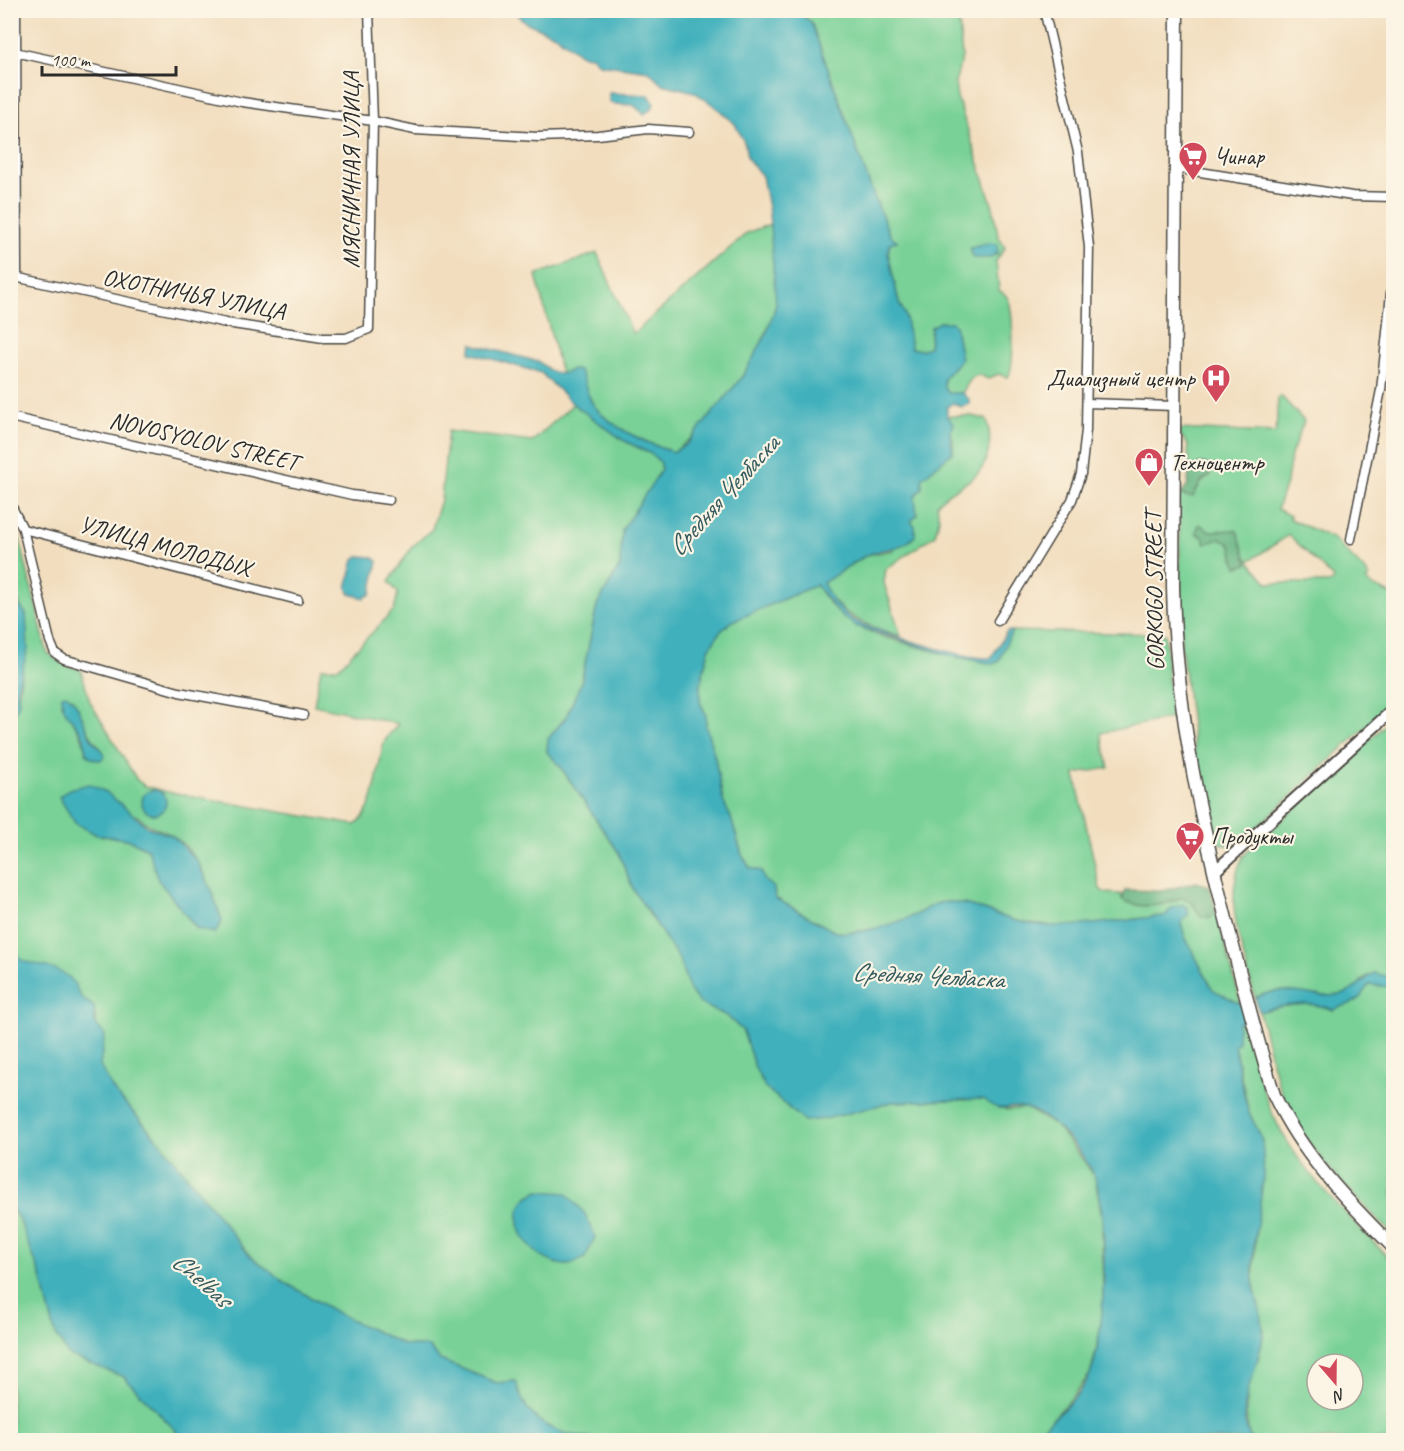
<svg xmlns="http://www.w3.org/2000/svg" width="1404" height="1451" font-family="Caveat,sans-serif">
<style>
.green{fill:#79d197;stroke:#527e61;stroke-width:1.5;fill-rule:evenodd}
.forest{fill:#62b380;stroke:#466f56;stroke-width:1.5}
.water{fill:#41b0bc;stroke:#366e74;stroke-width:1.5}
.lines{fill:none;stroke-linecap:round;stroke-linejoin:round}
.minor-casing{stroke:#494641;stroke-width:11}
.tertiary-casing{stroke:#494641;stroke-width:14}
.secondary-casing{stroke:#494641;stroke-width:15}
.minor{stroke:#fff;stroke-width:8}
.tertiary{stroke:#fff;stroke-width:10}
.secondary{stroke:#fff;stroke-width:12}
.labels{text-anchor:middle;stroke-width:4.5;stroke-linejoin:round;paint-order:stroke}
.poi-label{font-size:24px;fill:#2b2b2b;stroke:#fcf5e5;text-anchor:start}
.street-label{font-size:24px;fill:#2b2b2b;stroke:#fcf5e5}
.water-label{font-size:26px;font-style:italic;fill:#335a5e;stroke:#fcf5e5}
</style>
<rect width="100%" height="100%" fill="#fcf5e5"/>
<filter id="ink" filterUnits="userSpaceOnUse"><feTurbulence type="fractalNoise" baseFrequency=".0167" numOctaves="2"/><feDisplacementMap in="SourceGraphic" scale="12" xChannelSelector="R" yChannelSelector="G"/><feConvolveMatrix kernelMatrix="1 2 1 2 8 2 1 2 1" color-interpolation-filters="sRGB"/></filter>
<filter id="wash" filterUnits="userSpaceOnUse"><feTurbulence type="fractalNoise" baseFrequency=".008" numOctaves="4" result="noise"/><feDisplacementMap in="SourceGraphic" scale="24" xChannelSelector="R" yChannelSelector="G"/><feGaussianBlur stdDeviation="1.35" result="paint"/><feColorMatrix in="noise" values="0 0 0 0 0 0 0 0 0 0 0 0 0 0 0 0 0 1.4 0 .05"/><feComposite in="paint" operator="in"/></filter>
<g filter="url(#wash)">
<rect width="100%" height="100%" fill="#f2debf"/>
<path class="green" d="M 795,11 L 958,11 L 962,57 L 955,83 L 957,97 L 993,207 L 998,235 L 1005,248 L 996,261 L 999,290 C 1005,294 1009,297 1010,305 C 1013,319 1015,366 1008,377 L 998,374 L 988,379 L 980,375 L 972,377 L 962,393 L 949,393 L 944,387 L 944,378 L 961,359 L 955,326 L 931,327 L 929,347 L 920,350 L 911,348 L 905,314 L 899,303 L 888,253 L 890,243 L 897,241 L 890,235 L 875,199 L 811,22 Z
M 770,224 C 773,249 781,281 775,307 C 766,350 710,429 673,452 C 648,443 603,425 591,400 C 583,385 587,381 572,370 L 561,374 L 536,275 L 597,253 L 633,334 L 747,233 Z
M 1281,396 L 1304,421 L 1291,455 L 1287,481 L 1277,509 L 1290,516 L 1290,519 L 1334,539 L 1367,573 L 1369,578 L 1366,580 L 1370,585 L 1393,595 L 1393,702 L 1244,839 C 1233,846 1221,848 1212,837 L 1196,765 L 1181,645 L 1179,493 L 1184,496 L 1210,476 L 1207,464 L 1201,463 L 1189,467 L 1188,445 L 1176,429 L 1276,433 L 1278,397 ZM 1198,528 L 1210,531 L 1237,530 L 1243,551 L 1249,561 L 1237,567 C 1232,555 1235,542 1219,539 L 1213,542 L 1204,537 ZM 1289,535 L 1334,579 L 1334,580 L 1331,583 L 1268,583 L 1249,561 Z
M 573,404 L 623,440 L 651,454 L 661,463 L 661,470 L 623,530 L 620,566 L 597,605 L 581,683 L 566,717 L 548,739 L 547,752 L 560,766 L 619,853 L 633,889 L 679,959 L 689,989 L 699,1003 L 727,1016 L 743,1031 L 755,1068 L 787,1107 L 804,1120 L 825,1119 L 892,1102 L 983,1099 L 1007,1110 L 1026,1108 L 1056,1126 L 1084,1161 L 1095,1177 L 1102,1219 L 1103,1315 L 1096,1351 L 1090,1374 L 1070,1400 L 1044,1428 L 1025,1440 L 607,1440 C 564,1437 526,1428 515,1381 L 497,1383 L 440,1360 L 429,1347 L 404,1345 L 340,1315 L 284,1282 L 249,1255 L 160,1142 L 114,1091 L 100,1066 L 94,1006 L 81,999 L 71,980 L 20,960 L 11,942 L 11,721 C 21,709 24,635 26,614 C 4,587 11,548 10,515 L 19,536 L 47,652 L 62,664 L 81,670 L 90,702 L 137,780 L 145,786 L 168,792 L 355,825 C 377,811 377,765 384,743 C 386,736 394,730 398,724 L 314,705 L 321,668 L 338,668 L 394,610 L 398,593 L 389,582 L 412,547 L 432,529 L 441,500 L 448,431 L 532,442 ZM 72,698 C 79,710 90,740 99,746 L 86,753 C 84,732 70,720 61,702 ZM 137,815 C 152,831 158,826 173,836 C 201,854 212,892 222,921 L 197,929 L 158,880 L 148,849 L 127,839 L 97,835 Z
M 947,416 L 971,416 L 986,419 C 993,436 990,464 975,476 C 963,487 948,490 937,504 L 939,519 L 935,535 L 886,569 L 884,583 L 901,636 C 867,626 839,617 822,583 L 867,555 L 893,550 L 910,521 L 915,496 L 922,478 L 953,452 L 953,441 Z
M 816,585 C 826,601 839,615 855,625 C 871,636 980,666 998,662 L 1012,631 L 1165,634 L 1171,718 L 1101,733 L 1109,768 L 1075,774 L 1100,889 L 1105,893 L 1121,894 L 1122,899 C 1145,907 1160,908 1183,897 L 1192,903 L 1202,917 L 1211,917 L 1216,912 L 1241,1004 L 1213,990 L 1185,937 L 1181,923 L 1188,915 L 1172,908 L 1165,916 C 1124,919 1073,930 1032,924 C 1004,921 976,903 948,902 C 933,902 927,909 915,915 C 891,926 861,935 835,932 L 775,898 L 774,888 L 765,881 L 761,872 L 750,868 L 742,855 L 731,818 L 723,801 L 715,758 L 706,727 L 706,715 L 700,702 L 700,686 L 709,649 L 719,633 L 731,622 Z
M 1393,718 L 1393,978 C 1352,968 1369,987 1344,994 C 1314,1003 1288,981 1255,998 C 1244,953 1221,901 1243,856 Z
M 1369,985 L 1393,987 L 1393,1235 C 1355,1196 1310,1155 1286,1104 C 1273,1076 1268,1042 1259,1012 C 1282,1005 1311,1000 1333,1010 C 1341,1005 1348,1005 1356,1000 C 1361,997 1364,990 1369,985 Z
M 1245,1020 C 1253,1053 1260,1087 1274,1117 C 1300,1174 1352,1218 1393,1263 L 1393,1440 L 1252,1440 L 1249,1435 L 1246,1413 L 1248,1387 L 1259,1356 L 1264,1331 L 1253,1280 L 1262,1140 L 1249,1112 L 1234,1045 L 1238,1042 L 1238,1023 ZM 1317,1364 L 1353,1364 L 1353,1400 L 1317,1400 Z
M 10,1207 L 19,1219 L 41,1276 L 55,1333 L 68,1355 L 124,1377 L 185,1440 L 11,1440 Z"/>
<path class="forest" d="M 1201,463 L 1210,467 L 1210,476 L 1202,480 L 1193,497 L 1184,496 L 1182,493 L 1188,485 L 1189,467 Z
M 1199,524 L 1210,531 L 1237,530 L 1248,564 L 1237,567 C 1233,558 1234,539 1220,539 C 1214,539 1212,543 1205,543 L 1203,537 L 1196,533 Z
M 1196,882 L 1210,886 L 1216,912 L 1211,917 L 1202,917 L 1192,903 L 1183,897 C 1163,906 1141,911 1122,899 L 1125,890 L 1162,891 Z"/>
<path class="water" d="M 795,11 L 811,22 L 875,199 L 890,235 L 897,241 L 890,243 L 888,253 L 899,303 L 905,314 L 911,348 L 920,350 L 929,347 L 931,327 L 939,322 L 952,322 L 955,326 L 961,359 L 944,378 L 944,387 L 949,393 L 962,393 L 969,399 L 969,404 L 962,407 L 953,403 L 947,407 L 947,416 L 954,424 L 950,433 L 953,452 L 922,478 L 922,488 L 915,496 L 917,515 L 911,521 L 915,526 L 915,536 C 901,551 884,547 867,555 C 852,563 837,574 823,583 C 829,597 839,610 852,619 C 868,630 973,661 991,658 L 1007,631 L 1012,631 L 998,662 L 993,664 L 948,655 L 856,626 L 839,614 L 816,585 L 731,622 L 719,633 L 709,649 L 700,686 L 700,702 L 706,715 L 706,727 L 715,758 L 723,801 L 731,818 L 742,855 L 750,868 L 761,871 L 765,881 L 774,888 L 775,898 L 835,932 C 861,935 891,925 915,915 C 927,909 933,902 948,902 C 976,903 1004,921 1032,924 C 1073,930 1124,919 1165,916 L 1172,908 L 1182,904 L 1188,908 L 1188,915 L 1181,923 L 1185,937 L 1213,990 L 1241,1004 L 1245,1020 L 1238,1023 L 1238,1042 L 1234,1045 C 1239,1067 1242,1091 1249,1113 C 1253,1122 1260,1132 1262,1142 C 1269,1188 1250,1234 1253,1280 C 1254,1297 1265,1316 1263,1334 C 1261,1367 1231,1408 1252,1440 L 1025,1440 C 1047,1426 1081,1397 1091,1372 C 1106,1333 1109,1217 1095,1178 C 1089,1161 1069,1138 1057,1127 C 1050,1121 1034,1109 1025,1108 C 1006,1104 1002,1116 983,1099 L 892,1102 L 825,1119 L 804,1121 L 765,1087 L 755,1068 L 743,1031 L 727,1016 L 699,1003 L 689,989 L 679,959 L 633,889 L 619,853 L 560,766 L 547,752 L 548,739 L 566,717 L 581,683 L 597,605 L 620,566 L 622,530 L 661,470 L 661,463 L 651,454 L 623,440 L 573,404 L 541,373 L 470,353 L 472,344 L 539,362 L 552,372 L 561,374 L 572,370 L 579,370 C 585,380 586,391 591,401 C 604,425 648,444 673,452 L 687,444 L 742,377 L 766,335 L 776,305 L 769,213 L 762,176 L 747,158 L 745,144 L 735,124 L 716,107 L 694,92 L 662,84 L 649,71 L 599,64 L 591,56 L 581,55 L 555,35 L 525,22 L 514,11 Z
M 609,93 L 649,95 L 654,103 L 652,109 L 644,114 L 633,105 L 613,104 L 609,101 Z
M 990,243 L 997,244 L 998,253 L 989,258 L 973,258 L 970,248 Z
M 360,556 L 372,557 L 378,561 L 371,594 L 364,598 L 350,594 L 347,588 L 354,559 Z
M 11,583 L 19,605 L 26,614 L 28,649 L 17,689 L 19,703 L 11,721 Z
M 66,694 C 82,705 83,726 93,741 C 98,747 103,748 105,757 L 100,760 C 95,760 91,759 87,754 C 84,749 86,742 83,736 C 77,721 60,714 62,695 Z
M 89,784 L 106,792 L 148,827 L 173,836 L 197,861 L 213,894 L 222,922 L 215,933 L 197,929 L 158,880 L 148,849 L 127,839 L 97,835 L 75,823 L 59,797 L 69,789 Z
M142 802a12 12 0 1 1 24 0a12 12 0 1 1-24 0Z
M 10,942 L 21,960 C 36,965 57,967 70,978 C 82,990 72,995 94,1006 L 95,1023 L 105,1035 L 100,1066 L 114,1091 L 160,1142 L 249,1255 L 284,1282 L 341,1315 L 404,1345 L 429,1347 L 440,1360 L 497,1383 L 516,1381 C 526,1428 564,1437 607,1440 L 185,1440 L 124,1377 L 68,1355 L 55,1333 L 41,1276 L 19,1219 L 11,1207 Z
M 1374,973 L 1393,978 L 1393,987 L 1369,985 C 1365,989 1363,993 1360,998 C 1354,1005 1341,1005 1333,1010 C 1311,1000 1282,1005 1259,1012 L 1255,998 C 1287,981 1312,1002 1343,994 C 1354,992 1363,979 1374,973 Z
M 539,1191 L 566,1193 L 585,1214 L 595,1237 L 585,1258 C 580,1260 573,1265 568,1265 C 538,1265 505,1228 524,1201 C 527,1196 534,1193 539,1191 Z"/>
</g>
<g filter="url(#ink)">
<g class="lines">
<g class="minor-casing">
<path id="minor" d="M 16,10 L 17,277
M 10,51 L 242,102 L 373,121 L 415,130 L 538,137 L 598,135 L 648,129 L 689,132
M 1175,168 L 1352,196 L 1394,197
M 10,276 L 226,323 L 323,338 L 346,338 L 369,329 L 373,121 L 369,10
M 1088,403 L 1174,406
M 10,417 L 352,495 L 389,500
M 10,503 L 23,529 L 50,641 L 55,653 L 64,659 L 179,692 L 303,715
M 23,529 L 298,600
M 1351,539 L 1381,390 L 1394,264
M 998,621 L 1072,500 L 1081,474 L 1086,430 L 1089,247 L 1078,152 L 1044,10"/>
</g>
<g class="tertiary-casing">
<path id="tertiary" d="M 1214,872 L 1394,709"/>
</g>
<g class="secondary-casing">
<path id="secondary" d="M 1177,10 L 1173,586 C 1175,700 1198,809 1226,919 C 1241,978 1256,1037 1274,1095 C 1302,1155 1348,1202 1394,1248"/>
</g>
<use href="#minor" class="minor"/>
<use href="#tertiary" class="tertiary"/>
<use href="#secondary" class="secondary"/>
</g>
</g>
<defs>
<g id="supermarket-pin" transform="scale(1.5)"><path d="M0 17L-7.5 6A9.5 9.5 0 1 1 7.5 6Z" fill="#d1495b" stroke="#fcf5e5"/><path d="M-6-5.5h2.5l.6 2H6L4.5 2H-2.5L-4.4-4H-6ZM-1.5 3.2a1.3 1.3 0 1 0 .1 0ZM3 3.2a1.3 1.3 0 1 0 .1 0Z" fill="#fff"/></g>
<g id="hospital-pin" transform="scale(1.5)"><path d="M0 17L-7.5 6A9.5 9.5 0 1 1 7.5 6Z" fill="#d1495b" stroke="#fcf5e5"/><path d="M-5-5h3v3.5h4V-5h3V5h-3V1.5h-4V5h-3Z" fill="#fff"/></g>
<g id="shop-pin" transform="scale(1.5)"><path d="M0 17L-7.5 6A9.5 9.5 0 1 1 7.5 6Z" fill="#d1495b" stroke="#fcf5e5"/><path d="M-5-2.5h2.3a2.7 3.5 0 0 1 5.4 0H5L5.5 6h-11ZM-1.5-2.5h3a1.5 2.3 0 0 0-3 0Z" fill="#fff"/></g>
</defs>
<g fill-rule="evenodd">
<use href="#supermarket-pin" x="1193" y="156"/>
<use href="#hospital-pin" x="1216" y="378"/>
<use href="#shop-pin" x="1149" y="462"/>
<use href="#supermarket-pin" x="1190" y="836"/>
</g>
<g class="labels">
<g class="poi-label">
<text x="1214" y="164">Чинар</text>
<text x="1195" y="386" text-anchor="end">Диализный центр</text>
<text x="1170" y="470">Техноцентр</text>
<text x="1211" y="844">Продукты</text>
</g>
<g class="street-label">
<text transform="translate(351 170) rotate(-90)" y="8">МЯСНИЧНАЯ УЛИЦА</text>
<text transform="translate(194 294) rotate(11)" y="8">ОХОТНИЧЬЯ УЛИЦА</text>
<text transform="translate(204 441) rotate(13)" y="8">NOVOSYOLOV STREET</text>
<text transform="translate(165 546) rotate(15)" y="8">УЛИЦА МОЛОДЫХ</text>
<text transform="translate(1154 591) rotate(-91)" y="8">GORKOGO STREET</text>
</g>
<g class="water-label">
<text transform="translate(723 495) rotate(-48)" y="9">Средняя Челбаска</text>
<text transform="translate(928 975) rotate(3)" y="9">Средняя Челбаска</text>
<text transform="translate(202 1279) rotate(41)" y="9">Chelbas</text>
</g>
</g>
<rect width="1404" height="1451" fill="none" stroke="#fcf5e5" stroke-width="36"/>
<g transform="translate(1335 1382) rotate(160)"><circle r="28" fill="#fcf5e5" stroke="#a8a49b" stroke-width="1.5"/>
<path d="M0-4.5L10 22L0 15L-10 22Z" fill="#d1495b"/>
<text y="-9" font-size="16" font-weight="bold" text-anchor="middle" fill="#2b2b2b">N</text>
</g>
<path d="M42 66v9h134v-9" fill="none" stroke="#2b2b2b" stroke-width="3"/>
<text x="51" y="66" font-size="18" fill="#2b2b2b" stroke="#fcf5e5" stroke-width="4.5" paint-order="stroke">100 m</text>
</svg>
